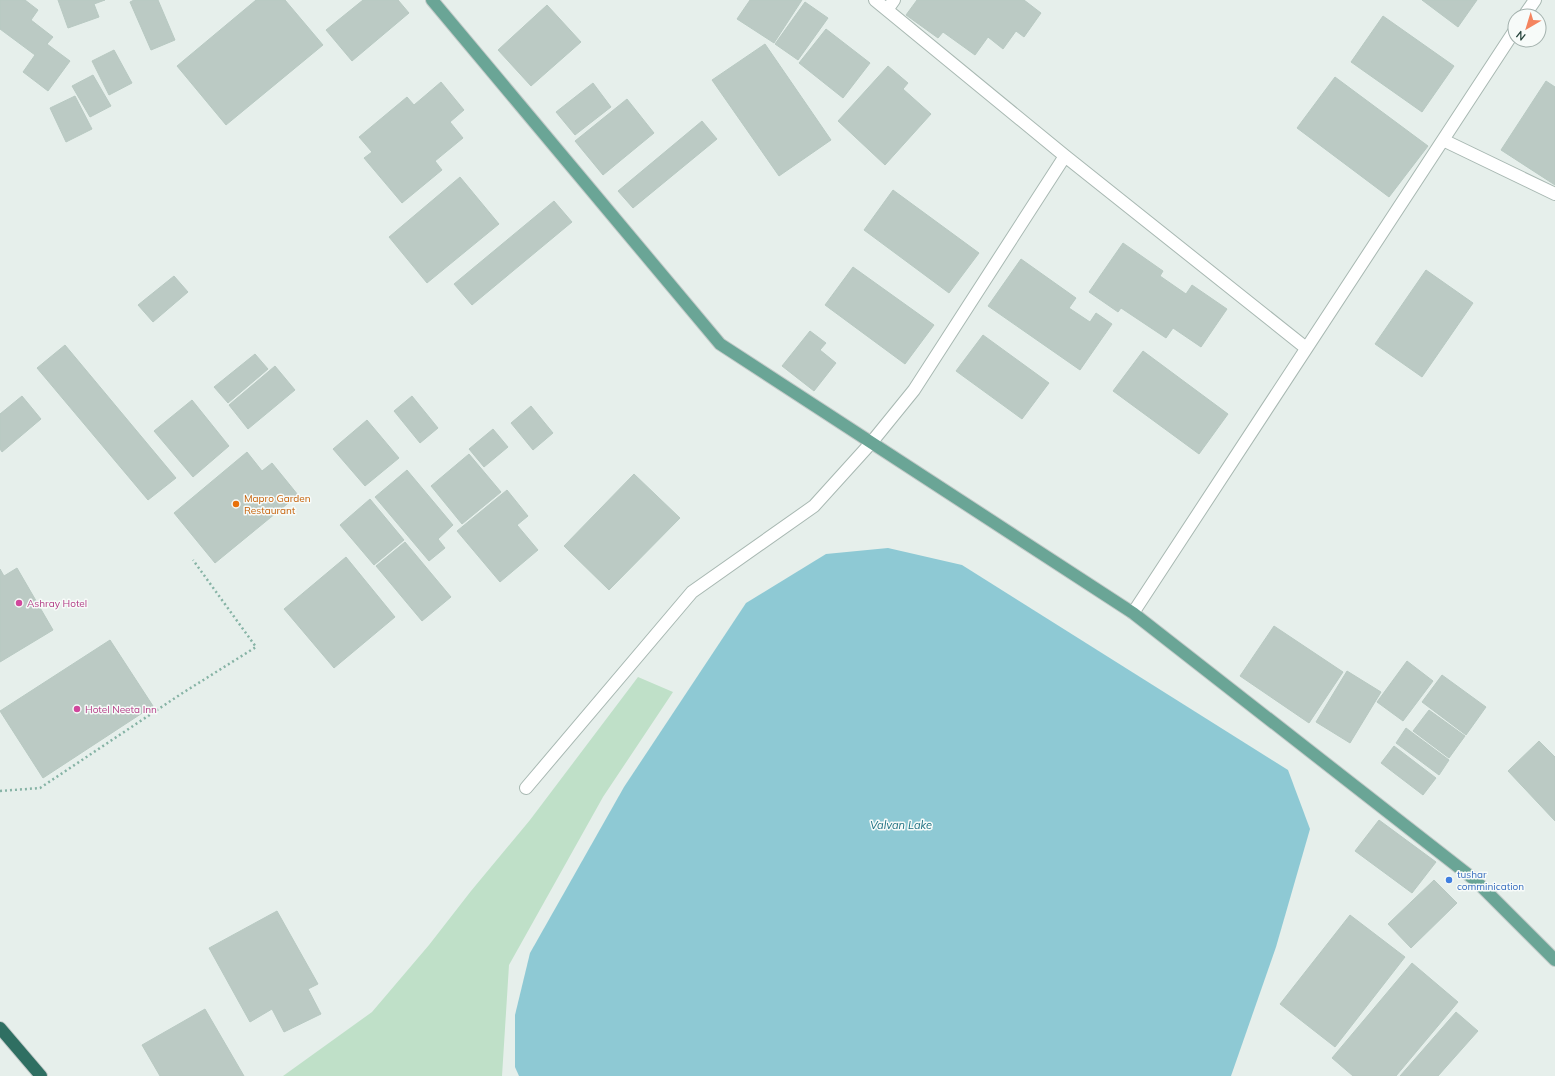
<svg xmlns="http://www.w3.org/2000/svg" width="1555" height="1076" font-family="Mulish,sans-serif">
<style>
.green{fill:#bfe0c8}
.water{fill:#8ec9d4}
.building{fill:#bbcac4;stroke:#b8c9c2}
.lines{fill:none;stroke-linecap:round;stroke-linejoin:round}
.minor-casing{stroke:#a8b8b2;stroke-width:14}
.major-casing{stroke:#c2cac8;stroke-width:14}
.highway-casing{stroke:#c2cac8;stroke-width:14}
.path{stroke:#86b3a5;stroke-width:2.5;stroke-dasharray:2 3;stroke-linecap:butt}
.minor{stroke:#fff;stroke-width:12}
.major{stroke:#6aa596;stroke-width:12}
.highway{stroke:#2f6f62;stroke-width:12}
.food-dot{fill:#e8710a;stroke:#f7fbf9;stroke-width:1.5}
.hotel-dot{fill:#d1479c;stroke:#f7fbf9;stroke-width:1.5}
.shop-dot{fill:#3f7fe0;stroke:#f7fbf9;stroke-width:1.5}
.labels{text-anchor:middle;stroke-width:3;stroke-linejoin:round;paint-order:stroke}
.food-label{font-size:10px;fill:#c56008;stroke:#f7fbf9;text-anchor:start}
.hotel-label{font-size:10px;fill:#b23c85;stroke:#f7fbf9;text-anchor:start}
.shop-label{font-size:10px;fill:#366cbe;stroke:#f7fbf9;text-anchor:start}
.water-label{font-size:11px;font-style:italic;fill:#1c6f80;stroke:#f7fbf9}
</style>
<rect width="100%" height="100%" fill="#e6efeb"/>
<path class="green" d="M 638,677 L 673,692 L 603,797 L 509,965 L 502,1076 L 283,1076 L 372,1012 L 429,945 L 471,891 L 530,820 Z"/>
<path class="water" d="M 888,548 L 962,565 L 1288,770 L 1310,829 L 1276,947 L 1231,1076 L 519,1076 L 515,1067 L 515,1015 L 530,953 L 624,787 L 746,603 L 826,554 Z"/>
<path class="building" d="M 0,0 L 25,0 L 38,10 L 31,20 L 53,37 L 47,44 L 70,61 L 48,91 L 23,72 L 35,55 L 0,29 Z
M 58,0 L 105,0 L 94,4 L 99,17 L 68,28 Z
M 134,0 L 158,0 L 175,40 L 151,50 L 130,2 Z
M 256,0 L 285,0 L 323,45 L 226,125 L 177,66 Z
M 363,0 L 398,0 L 409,13 L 352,61 L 326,30 Z
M 750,0 L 802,0 L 774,43 L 737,19 Z
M 917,0 L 1024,0 L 1041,13 L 1024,37 L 1016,31 L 1003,49 L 988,37 L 975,55 L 943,32 L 938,38 L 906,15 Z
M 1422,0 L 1477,0 L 1458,27 Z
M 805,2 L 828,18 L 798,60 L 775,44 Z
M 547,5 L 581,42 L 531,86 L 498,50 Z
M 1383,16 L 1454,66 L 1422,112 L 1351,62 Z
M 826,29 L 870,63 L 843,98 L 799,63 Z
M 765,44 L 831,140 L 779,176 L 712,80 Z
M 114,50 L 132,83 L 109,95 L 92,61 Z
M 888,66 L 908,83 L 903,89 L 931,114 L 885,165 L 838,121 Z
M 93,75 L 111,106 L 90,117 L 72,86 Z
M 1335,77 L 1428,146 L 1389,197 L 1297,128 Z
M 1546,81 L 1555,87 L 1555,185 L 1501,150 Z
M 441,82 L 464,110 L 450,122 L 463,138 L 435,161 L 442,170 L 402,203 L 364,158 L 372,152 L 359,137 L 407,97 L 414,105 Z
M 593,83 L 611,107 L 575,135 L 556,112 Z
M 75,96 L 92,129 L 66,142 L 50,108 Z
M 627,99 L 654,133 L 603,175 L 575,141 Z
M 702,121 L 717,139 L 633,208 L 618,191 Z
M 460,177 L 499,224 L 427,283 L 389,237 Z
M 893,190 L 979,253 L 949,293 L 864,230 Z
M 554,201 L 572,222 L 472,305 L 454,284 Z
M 1123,243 L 1163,271 L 1160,276 L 1186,294 L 1192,285 L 1227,309 L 1201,347 L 1173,328 L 1166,338 L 1121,308 L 1118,312 L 1089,292 Z
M 1021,259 L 1076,298 L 1069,308 L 1090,322 L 1096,313 L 1112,324 L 1080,370 L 988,306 Z
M 853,267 L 934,325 L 905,364 L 825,305 Z
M 1426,270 L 1473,303 L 1422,377 L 1375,344 Z
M 174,276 L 188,292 L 153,322 L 138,305 Z
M 810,331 L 826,343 L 820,350 L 836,363 L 814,391 L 782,366 Z
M 983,335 L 1049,383 L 1022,419 L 956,371 Z
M 65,345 L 176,478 L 148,500 L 37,368 Z
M 1143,351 L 1228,414 L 1199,454 L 1113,391 Z
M 255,354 L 268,369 L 228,403 L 214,387 Z
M 275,366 L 295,390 L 248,429 L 229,405 Z
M 22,396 L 41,419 L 2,452 L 0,449 L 0,414 Z
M 412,396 L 438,428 L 420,443 L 394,411 Z
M 192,400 L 229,446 L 193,477 L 154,431 Z
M 531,406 L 553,433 L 533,450 L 511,423 Z
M 367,420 L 399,458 L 365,486 L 333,449 Z
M 493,429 L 508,447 L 484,467 L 469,449 Z
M 247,452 L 262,471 L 272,463 L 298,495 L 215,563 L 174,513 Z
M 469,454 L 501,492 L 462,524 L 431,486 Z
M 407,470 L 453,525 L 438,539 L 445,548 L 429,561 L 375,497 Z
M 634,474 L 680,518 L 609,590 L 564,546 Z
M 507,490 L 528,516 L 517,525 L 538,550 L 500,582 L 457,531 Z
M 370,499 L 404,540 L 374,565 L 340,525 Z
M 405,542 L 451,597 L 422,621 L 376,566 Z
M 346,557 L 395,617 L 334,668 L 284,609 Z
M 17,568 L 53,630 L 0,662 L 0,569 L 4,576 Z
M 1274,626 L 1343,672 L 1309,723 L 1240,676 Z
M 110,640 L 153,706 L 43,778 L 0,711 Z
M 1407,661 L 1433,681 L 1403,721 L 1377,702 Z
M 1347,671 L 1381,692 L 1350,743 L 1316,722 Z
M 1442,675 L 1486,707 L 1466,735 L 1422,702 Z
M 1429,710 L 1465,736 L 1449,758 L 1413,731 Z
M 1406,728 L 1449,760 L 1439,775 L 1396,743 Z
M 1539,741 L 1555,757 L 1555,821 L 1508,771 Z
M 1394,746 L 1436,778 L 1423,795 L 1381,763 Z
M 1379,820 L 1436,862 L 1412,893 L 1355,851 Z
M 1434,880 L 1457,903 L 1411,948 L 1388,924 Z
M 277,911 L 318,984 L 308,989 L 321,1014 L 284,1032 L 272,1009 L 250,1022 L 209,948 Z
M 1350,915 L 1405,957 L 1335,1047 L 1280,1004 Z
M 1412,963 L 1458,1002 L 1396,1076 L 1353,1076 L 1332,1058 Z
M 205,1009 L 244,1076 L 160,1076 L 142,1045 Z
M 1456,1012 L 1478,1031 L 1438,1076 L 1400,1076 Z"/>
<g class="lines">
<g class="minor-casing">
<path id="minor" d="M 875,0 L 1065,156 L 1306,348
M 887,10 L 894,0
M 1524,16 L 1535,0
M 1443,140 L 1555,194
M 1133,613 L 1515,30
M 526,788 L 692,592 L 814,506 L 871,443 L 914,390 L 1065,156"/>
</g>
<g class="major-casing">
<path id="major" d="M 432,0 L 720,344 L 1133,613 L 1475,880 L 1555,960"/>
</g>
<g class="highway-casing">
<path id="highway" d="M 0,1028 L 41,1076"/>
</g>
<path class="path" d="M 0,791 L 40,788 L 181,694 L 256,647 L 193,560"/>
<use href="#minor" class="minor"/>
<use href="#major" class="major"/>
<use href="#highway" class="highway"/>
</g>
<circle class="food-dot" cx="236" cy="504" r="4"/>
<g class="hotel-dot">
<circle cx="19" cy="603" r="4"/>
<circle cx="77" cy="709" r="4"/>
</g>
<circle class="shop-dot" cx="1449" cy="880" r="4"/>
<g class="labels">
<g class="food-label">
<text x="244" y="502">Mapro Garden<tspan x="244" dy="12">Restaurant</tspan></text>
</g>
<g class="hotel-label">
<text x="27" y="607">Ashray Hotel</text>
<text x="85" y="713">Hotel Neeta Inn</text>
</g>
<g class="shop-label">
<text x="1457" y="878">tushar<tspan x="1457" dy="12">comminication</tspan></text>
</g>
<g class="water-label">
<text x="901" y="829">Valvan Lake</text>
</g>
</g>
<g transform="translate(1527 28) rotate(218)"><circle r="19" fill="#f7fbf9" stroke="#a3b1ad"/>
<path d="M0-3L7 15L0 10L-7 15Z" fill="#f4845f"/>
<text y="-6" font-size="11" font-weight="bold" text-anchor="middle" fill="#24423a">N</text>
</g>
</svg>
